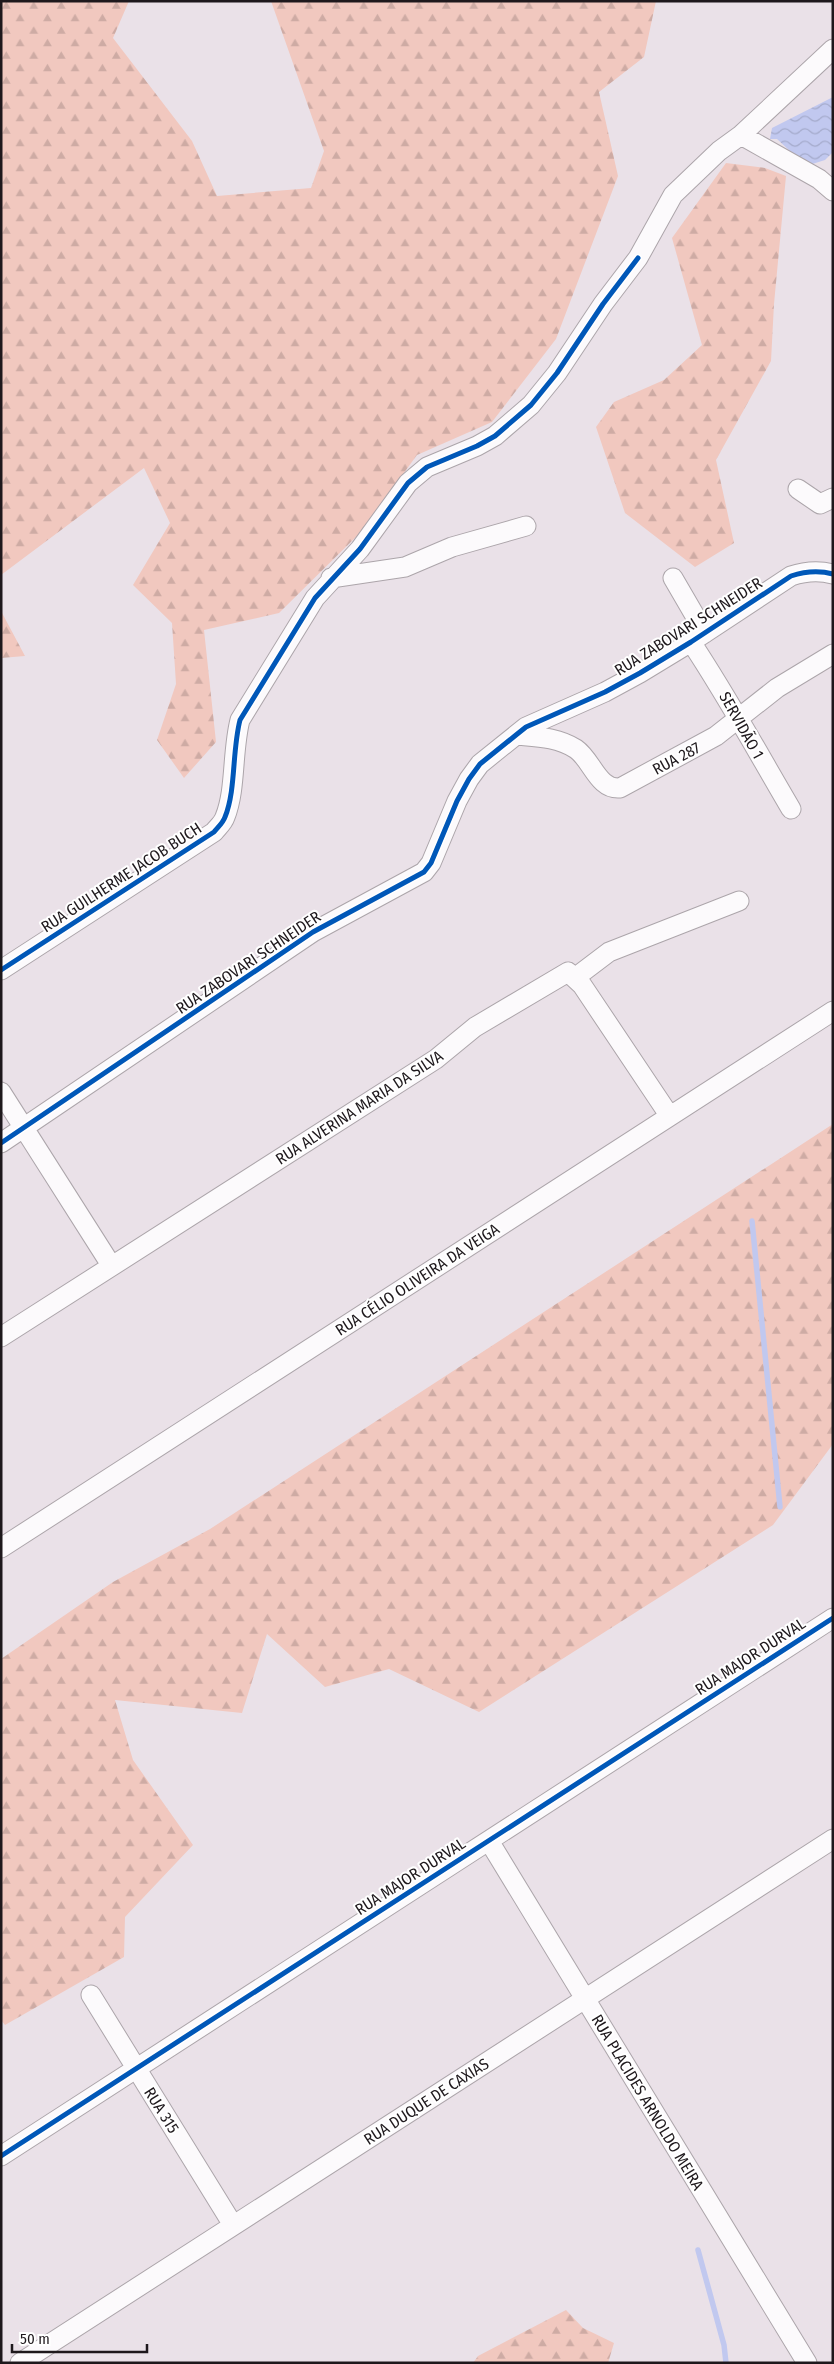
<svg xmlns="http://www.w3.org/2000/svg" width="834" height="2364" font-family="'Fira Sans Condensed',sans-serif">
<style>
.forest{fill:url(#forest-firs)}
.water{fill:url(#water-waves)}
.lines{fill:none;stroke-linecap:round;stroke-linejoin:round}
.stream{stroke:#c1c8ef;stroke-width:5.5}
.minor-casing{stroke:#aca5aa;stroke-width:21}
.minor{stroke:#fcfafc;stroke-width:19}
.cycleway-casing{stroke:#fff;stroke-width:8}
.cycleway{stroke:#0057b8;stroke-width:5}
.labels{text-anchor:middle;stroke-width:4;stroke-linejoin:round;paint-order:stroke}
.street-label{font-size:16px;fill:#1e181c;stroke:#fff}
</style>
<defs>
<pattern id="forest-firs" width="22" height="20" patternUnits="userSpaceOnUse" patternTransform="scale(1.25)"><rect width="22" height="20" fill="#f1c8bf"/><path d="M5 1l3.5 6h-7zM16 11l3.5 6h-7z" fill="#ceaba4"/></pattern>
<pattern id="water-waves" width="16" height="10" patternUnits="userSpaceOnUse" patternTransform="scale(1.25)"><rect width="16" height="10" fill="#c1c8ef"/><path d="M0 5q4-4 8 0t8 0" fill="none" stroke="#a5abcc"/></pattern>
</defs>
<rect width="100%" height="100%" fill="#eae1e8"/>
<path class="forest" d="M 1,1 L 129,1 L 113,38 L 192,141 L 217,196 L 311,188 L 324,151 L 271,1 L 656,1 L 644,57 L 599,92 L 618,176 L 556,339 L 492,422 L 417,455 L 360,533 L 279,613 L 204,630 L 216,742 L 184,778 L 157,740 L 176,684 L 172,623 L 133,585 L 170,523 L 144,468 L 1,575 Z
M 726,163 L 765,168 L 786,176 L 774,304 L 771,361 L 716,460 L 734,543 L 695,567 L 625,513 L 596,427 L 614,402 L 664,380 L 702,345 L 672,238 Z
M 1,611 L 25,656 L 1,658 Z
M 833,1124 L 833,1444 L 773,1525 L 479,1712 L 389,1669 L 325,1687 L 267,1634 L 242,1713 L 115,1700 L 133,1760 L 193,1845 L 125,1917 L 124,1957 L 5,2025 L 1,2020 L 1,1659 L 113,1582 L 210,1529 Z
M 566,2310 L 583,2328 L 614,2343 L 608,2363 L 473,2363 L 478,2356 Z"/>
<path class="water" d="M 833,97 L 833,152 L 825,160 L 806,166 L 777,139 L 770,139 L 772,128 Z"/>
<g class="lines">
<path class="stream" d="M 752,1221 L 780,1507
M 698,2250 L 724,2345 L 726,2363"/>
<g class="minor-casing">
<path id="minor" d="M 741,135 L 819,179 L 833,191
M 798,489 L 820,504 L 833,498
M 331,578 L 405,567 L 452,547 L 526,526
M 673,578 L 705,633
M 691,642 C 727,696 758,753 791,809
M 516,735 C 537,737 557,737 576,749 C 592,760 598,790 620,788 L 716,736 L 777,688 L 833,654
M 1,970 L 214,832 C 218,827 223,823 225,817 C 236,790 232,751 240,720 L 315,598 L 360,549 L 408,483 L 427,467 L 477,446 L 495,436 L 531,405 L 557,373 L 603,304 L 638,258 L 673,195 L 719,151 L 741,135 L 833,49
M 576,977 L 609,952 L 739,901
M 1,1092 L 111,1265
M 1,1143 L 313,932 L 424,872 L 431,863 L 457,801 L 469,779 L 480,764 L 516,735 L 526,727 L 605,692 L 640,673 L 691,642 L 791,576 C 806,571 818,570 833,574
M 1,1337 L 436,1059 L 475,1027 L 568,972 L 582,985 L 669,1115
M 1,1548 L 833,1011
M 489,1841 L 807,2363
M 91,1995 L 233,2225
M 1,2156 L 833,1618
M 20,2363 L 833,1839"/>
</g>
<use href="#minor" class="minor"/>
<g class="cycleway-casing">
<path id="cycleway" d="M 1,970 L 214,832 C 218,827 223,823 225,817 C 236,790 232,751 240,720 L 315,598 L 360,549 L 408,483 L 427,467 L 477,446 L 495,436 L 531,405 L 557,373 L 603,304 L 638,258
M 1,1143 L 313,932 L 424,872 L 431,863 L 457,801 L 469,779 L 480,764 L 516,735 L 526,727 L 605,692 L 640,673 L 691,642 L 791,576 C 806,571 818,570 833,574
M 1,2156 L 833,1618"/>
</g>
<use href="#cycleway" class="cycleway"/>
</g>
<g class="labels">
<g class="street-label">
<text transform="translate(688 626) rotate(-32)" y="6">RUA ZABOVARI SCHNEIDER</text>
<text transform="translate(742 725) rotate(61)" y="6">SERVIDÃO 1</text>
<text transform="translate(676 758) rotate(-28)" y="6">RUA 287</text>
<text transform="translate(121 877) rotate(-33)" y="6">RUA GUILHERME JACOB BUCH</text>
<text transform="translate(248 962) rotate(-34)" y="6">RUA ZABOVARI SCHNEIDER</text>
<text transform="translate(359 1107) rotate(-33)" y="6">RUA ALVERINA MARIA DA SILVA</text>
<text transform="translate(417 1279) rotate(-33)" y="6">RUA CÉLIO OLIVEIRA DA VEIGA</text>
<text transform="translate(750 1656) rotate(-33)" y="6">RUA MAJOR DURVAL</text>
<text transform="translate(410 1876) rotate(-33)" y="6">RUA MAJOR DURVAL</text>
<text transform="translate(426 2101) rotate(-33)" y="6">RUA DUQUE DE CAXIAS</text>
<text transform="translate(648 2102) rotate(59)" y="6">RUA PLACIDES ARNOLDO MEIRA</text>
<text transform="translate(162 2110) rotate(58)" y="6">RUA 315</text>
</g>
</g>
<rect width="834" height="2364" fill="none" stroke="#1e181c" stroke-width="5"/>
<path d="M12 2344v8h135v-8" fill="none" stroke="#1e181c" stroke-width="2.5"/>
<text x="20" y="2344" font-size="15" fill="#1e181c" stroke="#ffffff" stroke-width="4" paint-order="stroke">50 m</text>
</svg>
